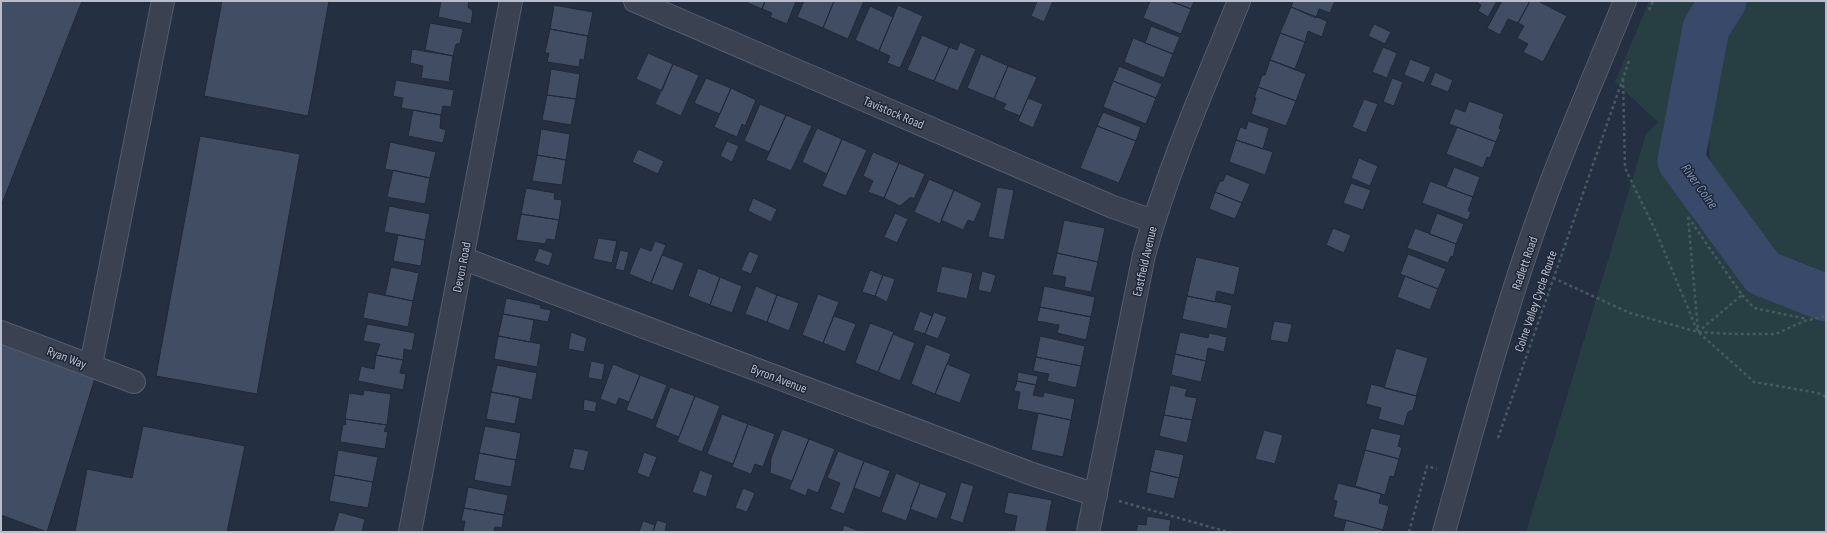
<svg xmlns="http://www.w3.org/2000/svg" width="1827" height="533" font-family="'Sofia Sans Condensed',sans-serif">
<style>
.green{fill:#273e43}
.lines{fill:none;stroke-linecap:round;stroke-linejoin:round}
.river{stroke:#38496a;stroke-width:47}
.building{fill:#414d62;stroke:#202939}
.minor-casing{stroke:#555d6c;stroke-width:24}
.path{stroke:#465b60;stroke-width:2.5;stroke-dasharray:3 3;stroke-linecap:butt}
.minor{stroke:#3a4252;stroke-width:22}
.labels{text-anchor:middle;stroke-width:3;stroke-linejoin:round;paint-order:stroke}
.street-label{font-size:13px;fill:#b7bdcc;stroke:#1e2737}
.water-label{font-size:14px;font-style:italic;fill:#7d90b4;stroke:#1e2737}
</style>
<rect width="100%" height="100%" fill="#252f42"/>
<path class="green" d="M 1649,1 L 1717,1 L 1701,24 L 1679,145 L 1710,179 L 1708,65 L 1742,1 L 1826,1 L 1826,532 L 1526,532 L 1646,134 L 1658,122 L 1615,82 Z"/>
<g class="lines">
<path class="river" d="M 1723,1 L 1706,28 L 1681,161 L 1763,273 L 1826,298"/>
</g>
<path class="building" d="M 1,1 L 82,1 L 1,206 Z
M 222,1 L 329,1 L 308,116 L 204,96 Z
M 441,1 L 469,1 L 468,7 L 473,11 L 471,24 L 438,17 Z
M 743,1 L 765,1 L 762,9 Z
M 765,1 L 796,1 L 787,24 L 770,17 L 772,13 L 762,9 Z
M 804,1 L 834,1 L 823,28 L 797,17 Z
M 834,1 L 864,1 L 848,39 L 823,28 Z
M 1037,1 L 1053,1 L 1044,22 L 1031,16 Z
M 1150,1 L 1170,1 L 1191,9 L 1181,34 L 1143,18 Z
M 1170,1 L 1194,1 L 1191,9 Z
M 1293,1 L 1335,1 L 1330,13 L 1319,9 L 1316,18 L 1291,7 Z
M 1475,1 L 1497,1 L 1488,17 L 1478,11 L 1481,5 Z
M 1502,1 L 1530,1 L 1518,23 L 1508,19 L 1500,35 L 1487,28 Z
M 1530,1 L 1538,1 L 1567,16 L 1543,62 L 1523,52 L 1528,44 L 1517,38 L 1524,26 L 1518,23 Z
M 554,5 L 593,12 L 588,36 L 550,29 Z
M 898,5 L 923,16 L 900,68 L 887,63 L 890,56 L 879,51 Z
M 870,6 L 893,17 L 879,51 L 855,40 Z
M 1291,7 L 1327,21 L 1322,37 L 1308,31 L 1305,42 L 1280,33 Z
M 430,23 L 463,29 L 460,44 L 456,44 L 453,56 L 425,50 Z
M 1374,24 L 1391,32 L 1385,44 L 1368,36 Z
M 1151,26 L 1180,37 L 1173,54 L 1145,43 Z
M 550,29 L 588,36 L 584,60 L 580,59 L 579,67 L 547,62 L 549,53 L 545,53 Z
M 1280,33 L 1305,42 L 1295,69 L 1270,60 Z
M 922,35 L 949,47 L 934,81 L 907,70 Z
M 1133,38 L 1173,54 L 1164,78 L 1124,62 Z
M 960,42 L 976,49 L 958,91 L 934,81 L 949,47 L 957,50 Z
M 1383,47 L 1397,53 L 1387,78 L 1372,72 Z
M 412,49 L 453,56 L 449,82 L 421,78 L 423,66 L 410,63 Z
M 648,53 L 673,64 L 662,91 L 636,79 Z
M 981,54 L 1008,66 L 994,99 L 967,88 Z
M 1410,59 L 1431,67 L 1424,83 L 1404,75 Z
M 1270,60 L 1306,74 L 1296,101 L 1258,87 L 1262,75 L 1265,75 Z
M 673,64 L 699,75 L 681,116 L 655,104 Z
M 1008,66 L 1037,77 L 1020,116 L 1003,109 L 1006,104 L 994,99 Z
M 1119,66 L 1162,84 L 1156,98 L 1113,81 Z
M 551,69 L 580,74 L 576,99 L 547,95 Z
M 1435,72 L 1453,80 L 1448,92 L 1430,85 Z
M 706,78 L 731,88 L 720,114 L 694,103 Z
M 1392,78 L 1403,82 L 1394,106 L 1383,102 Z
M 396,80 L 454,90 L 451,107 L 443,106 L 441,115 L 401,108 L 403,98 L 393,96 Z
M 1113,81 L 1156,98 L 1146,124 L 1103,107 Z
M 1258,87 L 1296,101 L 1286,126 L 1251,114 L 1256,98 L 1254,98 Z
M 731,88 L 756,100 L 745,126 L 742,124 L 737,137 L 714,127 Z
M 547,95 L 576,99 L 571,125 L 542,120 Z
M 1028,98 L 1043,104 L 1033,128 L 1018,121 Z
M 1364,99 L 1378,104 L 1366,133 L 1352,127 Z
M 1469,101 L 1504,114 L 1499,128 L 1501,129 L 1496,142 L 1449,124 L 1455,108 L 1465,112 Z
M 760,104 L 786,115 L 769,152 L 744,141 Z
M 413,110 L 441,115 L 440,128 L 446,130 L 443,143 L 408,136 Z
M 1103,112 L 1141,127 L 1136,141 L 1097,126 Z
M 786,115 L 812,126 L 791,171 L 766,160 Z
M 1248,121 L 1269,128 L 1263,149 L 1236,140 L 1240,127 L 1246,129 Z
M 1097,126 L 1136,141 L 1119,183 L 1080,168 Z
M 1457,127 L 1496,142 L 1490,158 L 1487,157 L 1483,168 L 1446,154 Z
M 817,128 L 842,139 L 827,174 L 802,162 Z
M 541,129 L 570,134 L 566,160 L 537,155 Z
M 200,136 L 300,154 L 257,394 L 156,376 Z
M 842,139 L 867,150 L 846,196 L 822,186 Z
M 1236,140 L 1273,152 L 1265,175 L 1229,162 Z
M 727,141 L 739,146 L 732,162 L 720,156 Z
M 390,142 L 436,152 L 430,178 L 385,169 Z
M 638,149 L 664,161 L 658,174 L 632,162 Z
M 873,152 L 899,163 L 884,198 L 868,192 L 873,181 L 863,176 Z
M 537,155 L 566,160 L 562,185 L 532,181 Z
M 1359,158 L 1378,166 L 1370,186 L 1351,178 Z
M 899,163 L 925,174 L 914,199 L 911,197 L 900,206 L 884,198 Z
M 1454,167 L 1480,177 L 1473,197 L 1446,187 Z
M 393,170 L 430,178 L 425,204 L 387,197 Z
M 1226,174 L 1250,184 L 1242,203 L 1215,192 L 1220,181 L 1223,181 Z
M 929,179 L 954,190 L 940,224 L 914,212 Z
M 1430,181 L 1473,197 L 1468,211 L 1471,212 L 1468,220 L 1422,203 Z
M 1351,183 L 1371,190 L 1363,210 L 1343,203 Z
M 997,187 L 1014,190 L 1004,240 L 988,237 Z
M 526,188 L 555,193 L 554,199 L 562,200 L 559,220 L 521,214 Z
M 954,190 L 982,203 L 974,222 L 968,220 L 963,230 L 941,220 Z
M 1215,192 L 1242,203 L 1235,219 L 1209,209 Z
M 753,198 L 777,209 L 771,222 L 748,211 Z
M 389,206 L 430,214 L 425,240 L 384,232 Z
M 895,213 L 908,219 L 897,243 L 884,237 Z
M 1437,213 L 1464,224 L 1456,244 L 1429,234 Z
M 521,214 L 559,220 L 555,240 L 547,239 L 545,244 L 516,240 Z
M 1064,220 L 1105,228 L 1098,262 L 1057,253 Z
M 1333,228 L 1351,235 L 1344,253 L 1326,245 Z
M 1415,228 L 1456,244 L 1453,257 L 1451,256 L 1448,263 L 1407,248 Z
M 398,235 L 425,240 L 421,266 L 393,261 Z
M 598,238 L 617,241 L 612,263 L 593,259 Z
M 655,241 L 666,245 L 651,283 L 629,274 L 640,247 L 651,251 Z
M 539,248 L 553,253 L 549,266 L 534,261 Z
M 620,250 L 629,252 L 624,271 L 615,269 Z
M 749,251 L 759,255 L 751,274 L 741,270 Z
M 1057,253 L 1098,262 L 1091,292 L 1064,287 L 1066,277 L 1052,275 Z
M 1408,254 L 1446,269 L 1438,289 L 1400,274 Z
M 662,255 L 684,263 L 673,291 L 651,283 Z
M 1196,257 L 1240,267 L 1234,295 L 1217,291 L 1215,302 L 1187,296 Z
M 942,266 L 973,273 L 967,299 L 936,292 Z
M 391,267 L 419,273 L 413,301 L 385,295 Z
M 698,268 L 720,277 L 710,305 L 688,296 Z
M 870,270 L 883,275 L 875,296 L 862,292 Z
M 982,271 L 996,275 L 991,293 L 978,290 Z
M 883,275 L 895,279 L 887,302 L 875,296 Z
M 1405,276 L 1438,289 L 1430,310 L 1397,297 Z
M 720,277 L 742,286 L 732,313 L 710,305 Z
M 756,286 L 777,295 L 767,322 L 745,314 Z
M 1044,286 L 1095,297 L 1091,317 L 1040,307 Z
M 368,292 L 413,301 L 408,327 L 363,318 Z
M 818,294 L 839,302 L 823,343 L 802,335 Z
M 777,295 L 799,303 L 789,331 L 767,322 Z
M 1187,296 L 1232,305 L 1227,329 L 1182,319 Z
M 506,298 L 541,305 L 540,308 L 551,310 L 548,322 L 503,314 Z
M 1040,307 L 1091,317 L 1086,340 L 1057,333 L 1059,325 L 1037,321 Z
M 920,311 L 932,316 L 925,334 L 913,330 Z
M 934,312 L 947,317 L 938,339 L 925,334 Z
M 503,314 L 534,320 L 530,342 L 498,336 Z
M 834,316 L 856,324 L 845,352 L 823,343 Z
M 1274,321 L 1292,324 L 1288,343 L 1270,340 Z
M 870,323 L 894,332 L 878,372 L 855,363 Z
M 367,324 L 415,333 L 412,351 L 404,349 L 403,360 L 376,355 L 380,344 L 363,341 Z
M 571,332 L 587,338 L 584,352 L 568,349 Z
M 1180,332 L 1208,338 L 1209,333 L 1227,337 L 1224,352 L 1208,348 L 1206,361 L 1175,354 Z
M 893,334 L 915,343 L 900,381 L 878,372 Z
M 498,336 L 541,344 L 537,367 L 494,359 Z
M 1040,336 L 1085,346 L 1081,366 L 1036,357 Z
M 1,338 L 96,375 L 47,532 L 1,515 Z
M 926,344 L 951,354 L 935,394 L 911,384 Z
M 1396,348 L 1428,358 L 1416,396 L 1384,388 Z
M 1175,354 L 1206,361 L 1201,382 L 1171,375 Z
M 376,355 L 403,360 L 400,373 L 406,374 L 403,390 L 358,381 L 361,366 L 374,369 Z
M 1036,357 L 1081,366 L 1076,388 L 1047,381 L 1049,374 L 1033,371 Z
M 591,361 L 605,364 L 602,380 L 588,378 Z
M 613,364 L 640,375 L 629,402 L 619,398 L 616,405 L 600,399 Z
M 947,364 L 971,374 L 960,403 L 935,394 Z
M 497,365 L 537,373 L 532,400 L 491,392 Z
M 1018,372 L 1038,376 L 1036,385 L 1017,381 Z
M 640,375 L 667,385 L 653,420 L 626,410 Z
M 1017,381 L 1036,385 L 1033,395 L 1043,397 L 1044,392 L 1075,399 L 1071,420 L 1017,409 L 1020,392 L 1014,391 Z
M 1371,384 L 1417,396 L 1413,410 L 1408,412 L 1404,426 L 1378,419 L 1381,408 L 1366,404 Z
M 1170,385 L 1187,389 L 1185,396 L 1197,398 L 1192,420 L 1164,415 Z
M 670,387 L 695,396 L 679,437 L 655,427 Z
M 364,390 L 391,394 L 387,425 L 345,419 L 349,393 L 363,395 Z
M 491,392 L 520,397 L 515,424 L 486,419 Z
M 695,396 L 720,406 L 702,452 L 677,442 Z
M 584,399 L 597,402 L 595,412 L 583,410 Z
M 1038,413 L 1071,420 L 1063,457 L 1031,450 Z
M 722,414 L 748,424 L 733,464 L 707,454 Z
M 1164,415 L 1192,420 L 1187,443 L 1159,436 Z
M 345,419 L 387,425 L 384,431 L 388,432 L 385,449 L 340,442 L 343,424 L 346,425 Z
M 748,424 L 775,434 L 763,467 L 755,464 L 751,474 L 732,467 Z
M 143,426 L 245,446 L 227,532 L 75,532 L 87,469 L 132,478 Z
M 485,426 L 521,433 L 516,460 L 479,453 Z
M 1371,428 L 1401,435 L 1398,446 L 1402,448 L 1399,459 L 1365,450 Z
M 782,429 L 809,439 L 792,481 L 770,473 L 771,458 Z
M 1264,430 L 1283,435 L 1275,464 L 1255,459 Z
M 809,439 L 835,449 L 818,493 L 808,489 L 806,496 L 789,489 Z
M 574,448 L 589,451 L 584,471 L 569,468 Z
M 1155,449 L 1184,455 L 1179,478 L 1150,471 Z
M 338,450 L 378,457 L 373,482 L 334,475 Z
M 1365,450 L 1399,459 L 1394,477 L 1390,476 L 1385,495 L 1355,486 Z
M 838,451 L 864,461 L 844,514 L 830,509 L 840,483 L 827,478 Z
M 644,452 L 657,457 L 649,478 L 637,473 Z
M 479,453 L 516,460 L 511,487 L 474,480 Z
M 864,461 L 890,471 L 880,498 L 854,488 Z
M 700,470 L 713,475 L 706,497 L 692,492 Z
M 1150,471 L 1179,478 L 1174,499 L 1146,493 Z
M 896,473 L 920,483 L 906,521 L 881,512 Z
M 334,475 L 373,482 L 368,508 L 329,501 Z
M 961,482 L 974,486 L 963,523 L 950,519 Z
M 920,483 L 947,493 L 937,519 L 910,509 Z
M 1338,483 L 1381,494 L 1379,503 L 1389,506 L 1383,530 L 1333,517 L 1337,501 L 1333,500 Z
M 468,487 L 508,495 L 504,515 L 464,508 Z
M 743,488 L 755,493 L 747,512 L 735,508 Z
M 1008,492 L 1052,500 L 1046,532 L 1014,532 L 1017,516 L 1004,513 Z
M 464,508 L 504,515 L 502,528 L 495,527 L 494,532 L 463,532 L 465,521 L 461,521 Z
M 339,512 L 365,519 L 362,532 L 333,532 Z
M 1147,516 L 1171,520 L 1169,532 L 1136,532 L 1138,524 L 1146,525 Z
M 657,520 L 667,523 L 665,532 L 653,532 Z
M 1346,520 L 1383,530 L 1382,532 L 1343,532 Z
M 643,521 L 655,525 L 653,532 L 639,532 Z
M 844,525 L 862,532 L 842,532 Z"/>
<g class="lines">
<g class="minor-casing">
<path id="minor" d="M 635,1 L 1113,207 L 1153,221
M 462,258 L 1032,474 L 1096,495
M 1,332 L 134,382
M 91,365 L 163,1
M 410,532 L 511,1
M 1088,532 L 1144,255 C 1168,168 1205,85 1239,1
M 1444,532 C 1477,413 1509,293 1553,177 C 1576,118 1601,60 1625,1"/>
</g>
<path class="path" d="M 1649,10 L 1653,1
M 1623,79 L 1625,168 L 1657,234 L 1698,332 L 1754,382 L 1818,393 L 1826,397
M 1688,217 L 1742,295 L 1698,332
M 1688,217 L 1698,330
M 1553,278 L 1630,313 L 1698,332 L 1734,334 L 1776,334 L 1804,321 L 1826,316
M 1742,295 L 1754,308 L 1807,319
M 1498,438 L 1629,61
M 1119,501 L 1228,532
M 1409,532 L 1427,466 L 1437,469"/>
<use href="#minor" class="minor"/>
</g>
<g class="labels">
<g class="street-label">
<text transform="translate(894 112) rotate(23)" y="5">Tavistock Road</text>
<text transform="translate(1144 261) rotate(-77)" y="5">Eastfield Avenue</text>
<text transform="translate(1524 263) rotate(-71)" y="5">Radlett Road</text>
<text transform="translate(461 267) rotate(-79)" y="5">Devon Road</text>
<text transform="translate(1535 301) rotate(-71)" y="5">Colne Valley Cycle Route</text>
<text transform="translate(67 357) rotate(21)" y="5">Ryan Way</text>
<text transform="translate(779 378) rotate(21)" y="5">Byron Avenue</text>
</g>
<g class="water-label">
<text transform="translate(1700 186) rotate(54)" y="5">River Colne</text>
</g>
</g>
<rect width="1827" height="533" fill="none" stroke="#b7bdcc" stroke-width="4"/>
</svg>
